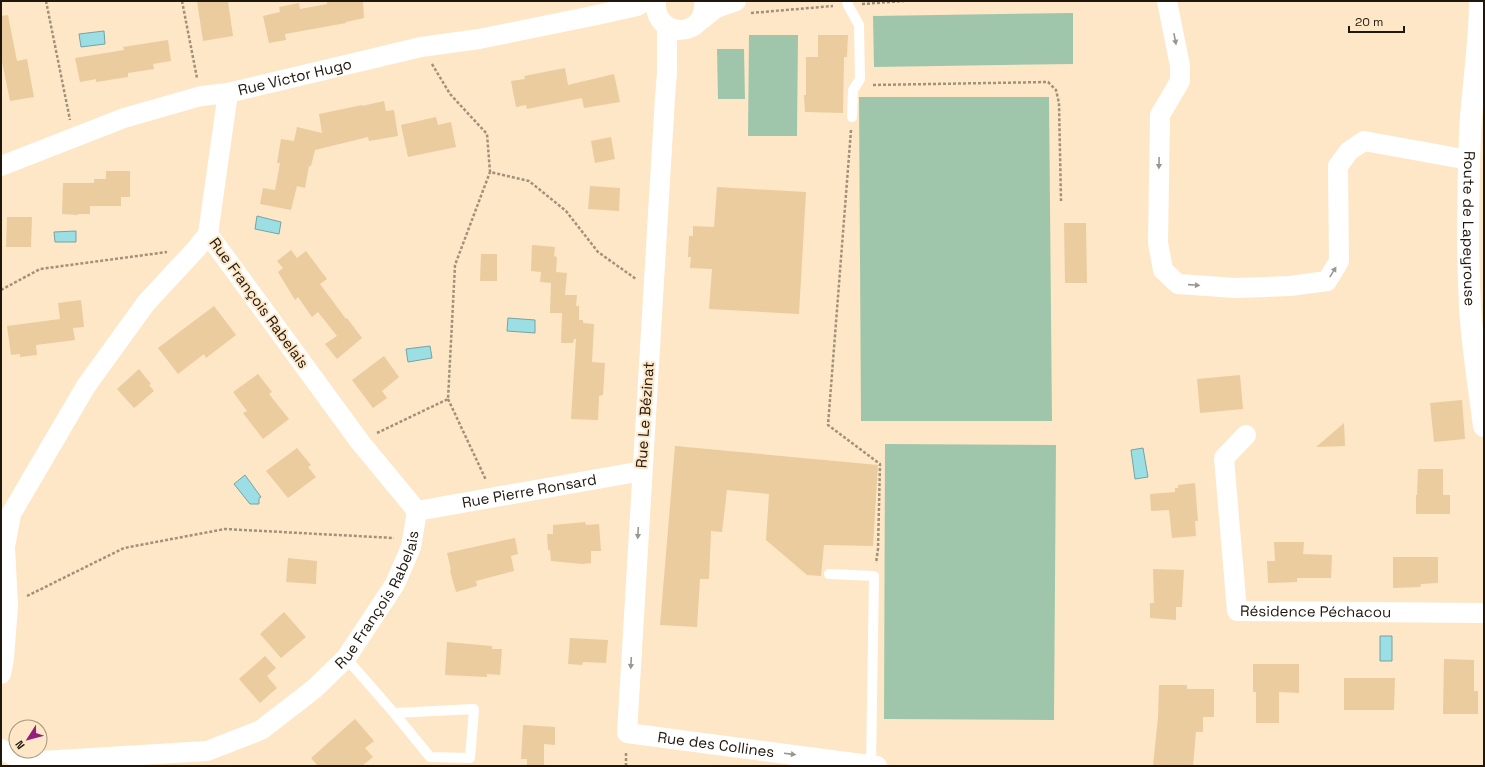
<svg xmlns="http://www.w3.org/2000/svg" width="1485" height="767" font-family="'Space Grotesk',sans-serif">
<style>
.green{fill:#9fc6ab}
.water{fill:#9bdfe4;stroke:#76a3a3}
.building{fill:#eacc9e}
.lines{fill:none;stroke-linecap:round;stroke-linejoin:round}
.path{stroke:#a19179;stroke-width:2.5;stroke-dasharray:3 2;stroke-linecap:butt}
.service{stroke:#fff;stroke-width:10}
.minor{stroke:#fff;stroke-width:20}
.tertiary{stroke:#fff;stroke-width:22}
.oneway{fill:#9a9792}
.labels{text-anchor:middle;stroke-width:4;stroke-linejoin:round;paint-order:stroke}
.street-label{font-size:15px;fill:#1f170c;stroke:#fee7c7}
</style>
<rect width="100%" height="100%" fill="#fee7c7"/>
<path class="green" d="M 1073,13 L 1073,64 L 874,67 L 873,16 Z
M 749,35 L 798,35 L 797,136 L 748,136 Z
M 717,49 L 744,49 L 745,99 L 718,99 Z
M 859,97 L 1049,97 L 1052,421 L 861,421 Z
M 885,444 L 1056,445 L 1054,720 L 884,719 Z"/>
<path class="water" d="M 104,31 L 105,44 L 81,47 L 79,34 Z
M 257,216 L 281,222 L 279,234 L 255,229 Z
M 76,231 L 76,242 L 55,242 L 54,232 Z
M 508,318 L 535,320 L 535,333 L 507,331 Z
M 430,346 L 432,358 L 408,362 L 406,349 Z
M 1143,448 L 1148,477 L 1135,479 L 1131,450 Z
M 245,475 L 261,497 L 259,498 L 259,504 L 250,504 L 234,484 Z
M 1380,636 L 1392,636 L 1392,661 L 1380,661 Z"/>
<path class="building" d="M 197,1 L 228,1 L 233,36 L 203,41 Z
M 327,1 L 363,1 L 364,18 L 346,22 L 346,23 L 285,34 L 286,40 L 269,43 L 263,16 L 280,12 L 279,7 L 299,3 L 300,9 L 327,4 Z
M 8,15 L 17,61 L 27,59 L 34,97 L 10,101 L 1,57 L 1,16 Z
M 818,35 L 848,35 L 847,57 L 844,57 L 843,113 L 805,112 L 804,95 L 806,95 L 806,57 L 818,57 Z
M 168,40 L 171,61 L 153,64 L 154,69 L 128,73 L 128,77 L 96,82 L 96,79 L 80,82 L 75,58 L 124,50 L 123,47 Z
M 565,68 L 568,85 L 614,74 L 620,102 L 584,108 L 582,98 L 527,109 L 526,105 L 516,107 L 511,81 L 525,79 L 524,76 Z
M 384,101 L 386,111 L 394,110 L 398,136 L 369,141 L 368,137 L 315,150 L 311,166 L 309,166 L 305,188 L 297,186 L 291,210 L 260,204 L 263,188 L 275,190 L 280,163 L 277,163 L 281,139 L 294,141 L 297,127 L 322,133 L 319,114 L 362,105 L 362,106 Z
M 436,117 L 438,125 L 451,122 L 456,147 L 408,157 L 401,125 Z
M 611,137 L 615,159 L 595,163 L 591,141 Z
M 106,171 L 130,171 L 130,197 L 121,197 L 121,206 L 90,206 L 90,214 L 78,214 L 78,215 L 62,214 L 63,183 L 94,183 L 94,179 L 106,179 Z
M 590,186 L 620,188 L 619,211 L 588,209 Z
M 717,187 L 806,192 L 799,314 L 709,309 L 712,269 L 690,268 L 691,257 L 688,257 L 689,236 L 693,236 L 693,226 L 714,227 Z
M 7,217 L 32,217 L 31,247 L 6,247 Z
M 1064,223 L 1086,223 L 1087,283 L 1065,283 Z
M 532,245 L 555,247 L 554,256 L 557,257 L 556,272 L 567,273 L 565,295 L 577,295 L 576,306 L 579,306 L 579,320 L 583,320 L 583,323 L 594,324 L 592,362 L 605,363 L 603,395 L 599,396 L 598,420 L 571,419 L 576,339 L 574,339 L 573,343 L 561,343 L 562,313 L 550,313 L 551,283 L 540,282 L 541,272 L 531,271 Z
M 291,250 L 297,258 L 306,251 L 327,279 L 320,284 L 346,319 L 347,318 L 362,338 L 337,359 L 325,344 L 337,336 L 318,312 L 312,317 L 298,297 L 295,300 L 278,272 L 283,268 L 277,261 Z
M 481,254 L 497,254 L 497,281 L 480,281 Z
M 81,300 L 84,327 L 73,328 L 75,340 L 36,345 L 37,355 L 20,357 L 20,354 L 11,355 L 7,326 L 60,319 L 58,303 Z
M 214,306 L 236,335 L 206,358 L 204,354 L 178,374 L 158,348 Z
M 384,356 L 399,377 L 382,391 L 387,398 L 373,408 L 352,380 Z
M 139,369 L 151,384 L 149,385 L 154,391 L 134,408 L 117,389 Z
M 258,374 L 272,392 L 269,394 L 289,419 L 263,439 L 243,413 L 247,411 L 233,392 Z
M 1240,375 L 1243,409 L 1200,413 L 1197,379 Z
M 1462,400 L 1465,439 L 1434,442 L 1430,403 Z
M 1344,423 L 1345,446 L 1316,447 Z
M 675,446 L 878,465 L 873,546 L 824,545 L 821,576 L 807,575 L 766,540 L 769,494 L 727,490 L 722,532 L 711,531 L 709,579 L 700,579 L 697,627 L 660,625 Z
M 297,448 L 311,465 L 308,467 L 316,477 L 288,498 L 266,471 Z
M 1418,469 L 1443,469 L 1443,495 L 1450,495 L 1450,514 L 1416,514 L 1416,495 L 1417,495 Z
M 1195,483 L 1198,521 L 1195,521 L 1196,536 L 1172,538 L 1169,510 L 1151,511 L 1150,494 L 1175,492 L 1175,488 L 1178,488 L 1178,485 Z
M 585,522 L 586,525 L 599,524 L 601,551 L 591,551 L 591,563 L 582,564 L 551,561 L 550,550 L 548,550 L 547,534 L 553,534 L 553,525 Z
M 515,538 L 518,554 L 511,556 L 514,571 L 476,581 L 477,586 L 456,592 L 450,571 L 451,570 L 447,553 Z
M 1274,542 L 1304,542 L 1303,554 L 1332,555 L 1331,578 L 1297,578 L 1297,582 L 1268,583 L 1267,561 L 1275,561 Z
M 1393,557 L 1438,557 L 1438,583 L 1421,584 L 1420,587 L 1393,588 Z
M 288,558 L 317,561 L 316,584 L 286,582 Z
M 1153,569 L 1184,570 L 1182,607 L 1176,607 L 1176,620 L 1150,618 L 1150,603 L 1154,603 Z
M 284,612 L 306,637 L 281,658 L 260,634 Z
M 570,638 L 608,640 L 606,663 L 583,662 L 582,665 L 568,664 Z
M 447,642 L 492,646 L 492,649 L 502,649 L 500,675 L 487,674 L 487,677 L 445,675 Z
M 265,656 L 276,668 L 267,676 L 277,688 L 260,703 L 239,679 Z
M 1444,659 L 1474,660 L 1474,691 L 1478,691 L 1478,714 L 1443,714 Z
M 1253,664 L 1299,664 L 1299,693 L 1279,692 L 1279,723 L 1256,723 L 1256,692 L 1253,692 Z
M 1344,678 L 1395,678 L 1394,710 L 1344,710 Z
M 1159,685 L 1187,685 L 1187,689 L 1214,689 L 1214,717 L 1203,717 L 1203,732 L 1196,732 L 1193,766 L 1153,766 L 1158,717 Z
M 355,719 L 374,741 L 365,748 L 373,757 L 362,766 L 318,766 L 311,758 Z
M 523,725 L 555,727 L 555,745 L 544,744 L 544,766 L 527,766 L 527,759 L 521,759 Z"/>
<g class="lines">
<path class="path" d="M 46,1 L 70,120
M 182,1 L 197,78
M 862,4 L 904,1
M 751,13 L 833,6
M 432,64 L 450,94 L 487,134 L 490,172 L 529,181 L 566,211 L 598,252 L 636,279
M 873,85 L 1048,82 L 1056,90 L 1059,103 L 1061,201
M 851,130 L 828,425 L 880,464 L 878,549 L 876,563
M 1,290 L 40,269 L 167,252
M 448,399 L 486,480
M 377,433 L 448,399 L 455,265 L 490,172
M 27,596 L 124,548 L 225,529 L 394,538
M 626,766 L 626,751"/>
<path class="service" d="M 847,1 L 848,5 L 859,25 L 860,79 L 853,90 L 852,117
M 829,574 L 874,576 L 871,764
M 346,658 L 394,713 L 430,757 L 470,758 L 474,709 L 394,713"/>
<g class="minor">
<path d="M 656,1 C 653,40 708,39 704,1"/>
<path d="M 1167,1 L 1180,66 L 1180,81 L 1160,115 L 1158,243 L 1163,270 L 1178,284 L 1236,288 L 1290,286 L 1327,281 L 1339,261 L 1338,166 L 1349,151 L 1364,141 L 1469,160"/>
<path d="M 701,20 L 716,8 L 736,1"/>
<path id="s1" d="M 667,27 L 667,73 L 665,97 L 627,733 L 877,766"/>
<path id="s2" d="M 1,166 L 124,118 L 201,96 L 228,93 L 421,47 L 479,39 L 597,15 L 637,6 L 645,1"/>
<path id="s3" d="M 1246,435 L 1224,458 L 1237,611 L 1484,613"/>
<path id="s4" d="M 417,511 L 642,471"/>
<path d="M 1,674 L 4,658 L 8,606 L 5,547 L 11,514 L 86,386 L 146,303 L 197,248 L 208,234 L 228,93"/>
<path id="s5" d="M 1,749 L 25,762 L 207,751 L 261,730 L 314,689 L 346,658 L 395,584 L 411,547 L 417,511 L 360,442 L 208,234"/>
</g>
<path class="tertiary" id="s6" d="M 1480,1 C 1480,45 1472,89 1470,134 C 1468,191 1467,249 1470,306 C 1472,346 1479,386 1484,426"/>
</g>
<defs><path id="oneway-solid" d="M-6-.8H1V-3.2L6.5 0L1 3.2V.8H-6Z"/></defs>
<g class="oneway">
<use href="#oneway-solid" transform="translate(1175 39) rotate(79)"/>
<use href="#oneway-solid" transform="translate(1159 163) rotate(91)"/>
<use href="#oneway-solid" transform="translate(1333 272) rotate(-58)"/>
<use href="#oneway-solid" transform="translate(1194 285) rotate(4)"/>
<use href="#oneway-solid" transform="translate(638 533) rotate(93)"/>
<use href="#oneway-solid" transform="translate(631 663) rotate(93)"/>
<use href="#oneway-solid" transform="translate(790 754) rotate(7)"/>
</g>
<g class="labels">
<g class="street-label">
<text dy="5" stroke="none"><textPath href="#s2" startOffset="308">Rue Victor Hugo</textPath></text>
<text dy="5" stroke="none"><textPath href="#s6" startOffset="228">Route de Lapeyrouse</textPath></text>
<text transform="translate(259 303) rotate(54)" y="5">Rue François Rabelais</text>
<text transform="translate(645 415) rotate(-86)" y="5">Rue Le Bézinat</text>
<text dy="5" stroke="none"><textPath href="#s4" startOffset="114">Rue Pierre Ronsard</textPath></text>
<text dy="5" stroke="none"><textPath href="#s5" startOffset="446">Rue François Rabelais</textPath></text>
<text dy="5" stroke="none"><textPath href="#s3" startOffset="264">Résidence Péchacou</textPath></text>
<text dy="5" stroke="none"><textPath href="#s1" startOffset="797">Rue des Collines</textPath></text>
</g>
</g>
<rect width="1485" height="767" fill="none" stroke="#1f170c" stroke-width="4"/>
<g transform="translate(28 739) rotate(234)"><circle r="19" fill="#fee7c7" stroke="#a5947c"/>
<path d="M0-3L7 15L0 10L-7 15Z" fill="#931e7d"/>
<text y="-6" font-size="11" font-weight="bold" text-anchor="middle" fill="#1f170c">N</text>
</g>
<path d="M1349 26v6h55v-6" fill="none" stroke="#1f170c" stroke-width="2"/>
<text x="1355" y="26" font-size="12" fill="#1f170c" stroke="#fee7c7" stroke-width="3" paint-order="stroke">20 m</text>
</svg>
